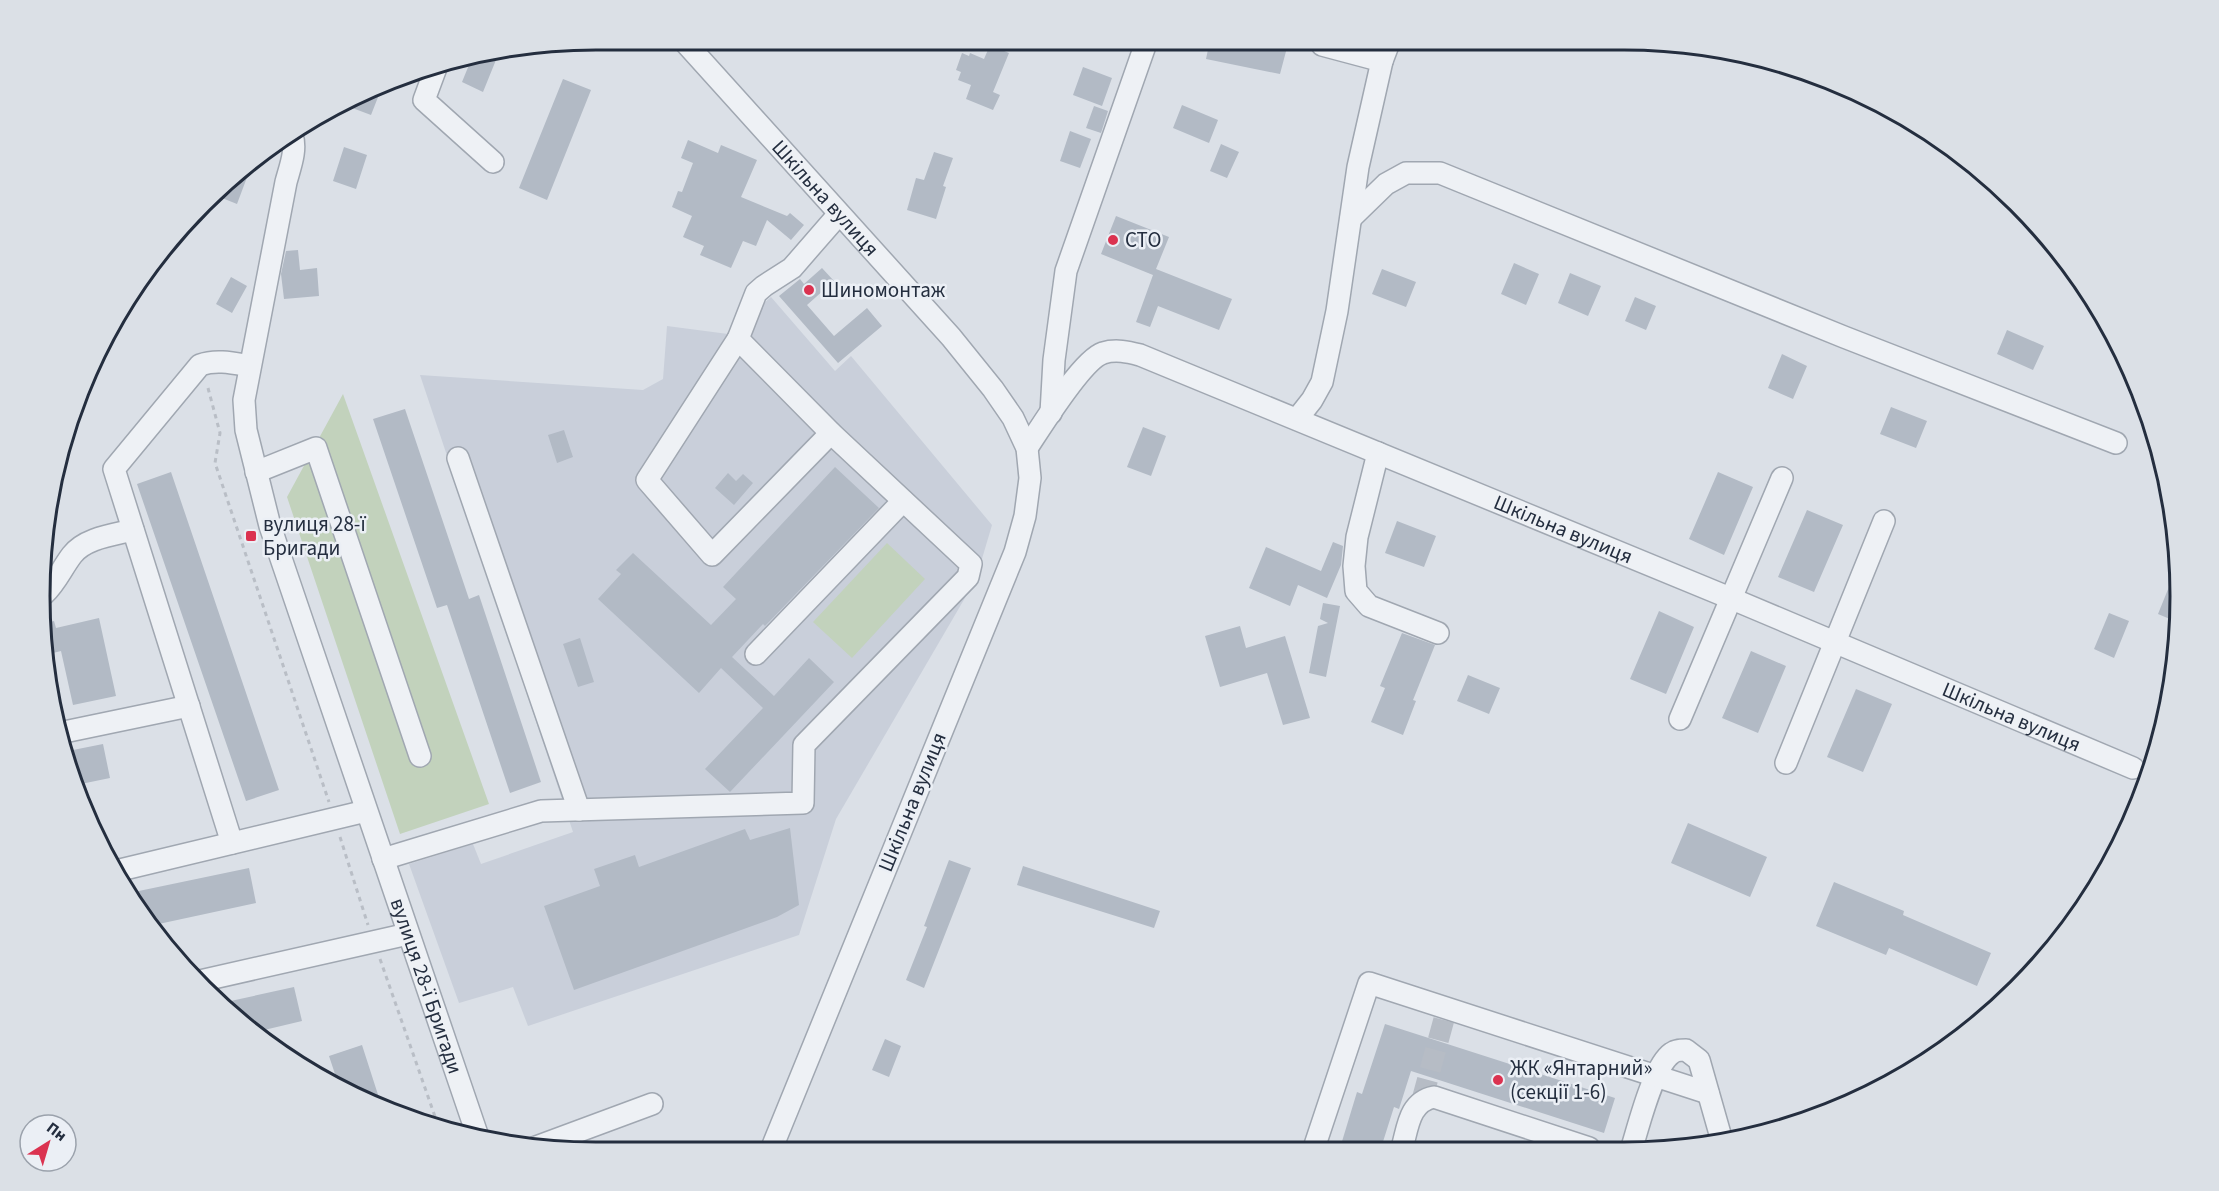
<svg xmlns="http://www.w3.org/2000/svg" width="2219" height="1191" font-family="'Source Sans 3',sans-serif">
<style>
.built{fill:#c9cfda}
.green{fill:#c2d2bc}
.building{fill:#b2bac5}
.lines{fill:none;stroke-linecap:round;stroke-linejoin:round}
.minor-tunnel{stroke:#b6bcc5;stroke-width:21;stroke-dasharray:21 10;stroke-linecap:butt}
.minor-casing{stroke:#a0a7b1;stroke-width:24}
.path{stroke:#b9bec6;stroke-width:3;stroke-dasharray:4.5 4.5;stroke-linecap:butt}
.minor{stroke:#eef1f5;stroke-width:21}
.poi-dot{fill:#db3250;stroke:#ebeff5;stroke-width:2}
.labels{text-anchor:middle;stroke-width:5;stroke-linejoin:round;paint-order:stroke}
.street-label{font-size:21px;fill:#242e3f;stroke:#ebeff5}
.poi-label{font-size:21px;fill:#242e3f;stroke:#ebeff5;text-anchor:start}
.rim{fill:none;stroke:#242e3f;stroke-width:3}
</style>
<rect width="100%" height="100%" fill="#dbe0e7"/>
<path class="built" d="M 771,297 L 835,371 L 851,356 L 992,525 L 976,579 L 836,819 L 799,935 L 528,1026 L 513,987 L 459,1003 L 409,864 L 473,844 L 481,864 L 573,832 L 420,375 L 643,390 L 663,379 L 667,326 L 728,334 Z"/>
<path class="green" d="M 343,394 L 489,804 L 400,834 L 287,497 Z
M 887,543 L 925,579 L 852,658 L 813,622 Z"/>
<path class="building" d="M 1210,40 L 1250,46 L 1251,40 L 1289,40 L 1280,74 L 1206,59 Z
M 990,45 L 1009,53 L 993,92 L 1000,95 L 993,110 L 966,99 L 971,85 L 958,80 L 961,72 L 956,70 L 962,53 L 969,56 L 970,53 L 984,59 Z
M 498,55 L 483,92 L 462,82 L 471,60 Z
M 1083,67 L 1112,78 L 1102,106 L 1073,95 Z
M 563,79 L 591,90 L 547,200 L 519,188 Z
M 382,87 L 371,115 L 347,106 L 363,97 Z
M 1182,105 L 1218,120 L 1209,143 L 1173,128 Z
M 1094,106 L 1108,111 L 1101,133 L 1086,128 Z
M 1070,131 L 1091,139 L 1080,168 L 1060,161 Z
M 688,140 L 718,153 L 721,145 L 757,160 L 741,197 L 787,216 L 790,213 L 804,225 L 791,240 L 767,220 L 756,246 L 743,241 L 731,268 L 700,255 L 704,246 L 683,237 L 692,216 L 672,207 L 678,191 L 682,192 L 693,163 L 681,158 Z
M 1221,144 L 1239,152 L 1227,178 L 1210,171 Z
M 344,147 L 367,155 L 356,189 L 333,181 Z
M 934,152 L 953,158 L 943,186 L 946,187 L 936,219 L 907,210 L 916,178 L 924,180 Z
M 255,156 L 237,204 L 217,196 L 226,187 Z
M 1116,216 L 1169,237 L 1156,269 L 1232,299 L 1219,330 L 1158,306 L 1150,327 L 1136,322 L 1153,275 L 1101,254 Z
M 298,250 L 300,270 L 317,268 L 319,296 L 284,299 L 281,274 L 286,251 Z
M 1514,263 L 1539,274 L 1526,305 L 1501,294 Z
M 822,268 L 834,281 L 807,305 L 834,336 L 867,308 L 882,326 L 838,363 L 779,296 L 800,279 L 804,284 Z
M 1382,269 L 1416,282 L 1406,307 L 1372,294 Z
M 1570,273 L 1601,286 L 1588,316 L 1558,303 Z
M 231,277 L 247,286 L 232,313 L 216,304 Z
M 1635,297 L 1656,306 L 1646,330 L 1625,321 Z
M 2007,330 L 2044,346 L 2033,370 L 1997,354 Z
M 1782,354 L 1807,366 L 1793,399 L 1768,388 Z
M 1891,407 L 1927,421 L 1916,448 L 1880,434 Z
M 405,409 L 469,599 L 479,595 L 541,782 L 510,793 L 447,605 L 437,608 L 373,419 Z
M 1143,427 L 1166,436 L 1151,476 L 1127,467 Z
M 564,430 L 573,457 L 557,463 L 548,435 Z
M 835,467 L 879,508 L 765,626 L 763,624 L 732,657 L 774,696 L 809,658 L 834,682 L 730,792 L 705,769 L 763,708 L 721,668 L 699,693 L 598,599 L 621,574 L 616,570 L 633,553 L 711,625 L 736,599 L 723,587 Z
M 171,472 L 279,790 L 246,801 L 137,484 Z
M 1718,472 L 1753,487 L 1724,555 L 1689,539 Z
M 728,473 L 736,481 L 743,474 L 753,483 L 734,505 L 715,488 Z
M 1807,510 L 1843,525 L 1814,592 L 1778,577 Z
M 1397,521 L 1436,536 L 1424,567 L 1385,553 Z
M 1333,542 L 1343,546 L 1341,565 L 1327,598 L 1298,585 L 1290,606 L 1249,588 L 1266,547 L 1321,571 Z
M 2177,567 L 2179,567 L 2177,622 L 2158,614 Z
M 1323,603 L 1340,606 L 1326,677 L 1309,673 L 1318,626 L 1328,623 L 1320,619 Z
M 1659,611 L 1694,627 L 1666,694 L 1630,679 Z
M 2109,613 L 2129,621 L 2114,658 L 2094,649 Z
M 99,618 L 116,696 L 73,705 L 61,651 L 45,655 L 40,632 L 41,624 L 54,621 L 56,628 Z
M 1240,626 L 1246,648 L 1285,636 L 1310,718 L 1283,725 L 1267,673 L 1220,687 L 1205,636 Z
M 1402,633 L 1435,645 L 1413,700 L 1416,701 L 1403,735 L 1371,722 L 1385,688 L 1380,686 Z
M 580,638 L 594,682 L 578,687 L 563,644 Z
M 1751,651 L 1786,666 L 1758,733 L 1722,718 Z
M 1468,675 L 1500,688 L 1489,714 L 1457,701 Z
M 1856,689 L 1892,704 L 1863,772 L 1827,757 Z
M 103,744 L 110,778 L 76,785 L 68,751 Z
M 1688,823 L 1767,857 L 1750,897 L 1671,863 Z
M 790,828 L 799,905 L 777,917 L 574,990 L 544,906 L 600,886 L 594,869 L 635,855 L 639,867 L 745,829 L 750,840 Z
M 949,860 L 971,868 L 924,988 L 906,980 L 927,927 L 924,926 Z
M 1023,866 L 1160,911 L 1154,928 L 1017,885 Z
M 249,868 L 256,903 L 154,925 L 134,892 Z
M 1834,882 L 1904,911 L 1903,915 L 1991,953 L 1977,986 L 1889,948 L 1886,955 L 1816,926 Z
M 294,987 L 302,1021 L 260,1031 L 226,1002 Z
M 1385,1024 L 1615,1098 L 1604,1133 L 1411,1071 L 1399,1109 L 1394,1107 L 1381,1148 L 1340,1148 L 1357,1092 L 1362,1094 Z
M 885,1039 L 901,1046 L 889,1077 L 872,1070 Z
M 362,1045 L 381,1104 L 339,1086 L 329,1056 Z"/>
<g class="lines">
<path class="minor-tunnel" d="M 1422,1100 L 1447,1008"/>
<g class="minor-casing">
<g id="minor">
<path id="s1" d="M 682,39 L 951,337 L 993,389 L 1013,418 L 1027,448 L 1030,478 L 1025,516 L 1015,552 L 771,1150"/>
<path d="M 1323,40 L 1322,45 L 1382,61 L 1390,40"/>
<path d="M 437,65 L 424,100 L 493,162"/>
<path id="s2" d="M 292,135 C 297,150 290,167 286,182 L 244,400 L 246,430 L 270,526 L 478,1137"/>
<path d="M 1351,218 L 1386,184 L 1406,173 L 1440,173 L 1844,337 L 2116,443"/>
<path d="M 1051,413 L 1054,360 L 1066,271 L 1147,40"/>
<path d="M 1297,419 L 1312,400 L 1322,382 L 1337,311 L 1358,167 L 1382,61"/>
<path d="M 831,433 L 712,555 L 647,480 L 738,339 L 756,293 L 764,286 L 792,268 L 839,214"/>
<path id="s3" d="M 1027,448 C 1041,427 1082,360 1103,353 C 1116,349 1128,352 1140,355 L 1730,598 L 2133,768"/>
<path d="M 1378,453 L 1357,537 L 1354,566 L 1356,591 L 1369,606 L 1438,633"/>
<path d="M 458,458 L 579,810"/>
<path d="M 256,472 L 316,448 L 420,756"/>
<path d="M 44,594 C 56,583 62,568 72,555 C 85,538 113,535 133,530"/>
<path d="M 756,654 L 903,501"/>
<path d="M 1680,719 L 1782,478"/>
<path d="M 64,732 L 189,706"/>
<path d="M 1786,763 L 1884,521"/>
<path d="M 232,843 L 114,469 L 200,365 C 216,359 233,363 250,366"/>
<path d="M 383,859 L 541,811 L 803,803 L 804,745 L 968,577 L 971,564 L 831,433 L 738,339"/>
<path d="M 120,870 L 366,811"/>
<path d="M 200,981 L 408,934"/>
<path d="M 536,1147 L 652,1104"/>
<path d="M 1632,1147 C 1639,1125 1653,1066 1672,1053 C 1676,1050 1681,1050 1686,1050 L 1699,1060 L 1722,1141"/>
<path d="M 1314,1148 L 1369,983 L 1708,1093"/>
<path d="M 1402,1148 C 1408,1127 1409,1102 1434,1097 L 1589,1148"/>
</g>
</g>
<path class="path" d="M 208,388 L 220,433 L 215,463 L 329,802
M 340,837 L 368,925
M 380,959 L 439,1128"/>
<use href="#minor" class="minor"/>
</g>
<g class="poi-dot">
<circle cx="1113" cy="240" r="6"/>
<circle cx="809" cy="290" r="6"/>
<rect x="245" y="530" width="12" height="12" rx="3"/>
<circle cx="1498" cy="1080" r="6"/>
</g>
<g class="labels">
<g class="street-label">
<text dy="7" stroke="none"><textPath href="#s1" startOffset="214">Шкільна вулиця</textPath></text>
<text dy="7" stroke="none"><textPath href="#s3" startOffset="618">Шкільна вулиця</textPath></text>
<text dy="7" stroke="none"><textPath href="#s3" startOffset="1104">Шкільна вулиця</textPath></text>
<text transform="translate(912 802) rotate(-68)" y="7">Шкільна вулиця</text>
<text dy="7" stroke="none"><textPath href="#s2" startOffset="885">вулиця 28-ї Бригади</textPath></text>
</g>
<g class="poi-label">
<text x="1125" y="247">СТО</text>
<text x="821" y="297">Шиномонтаж</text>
<text x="263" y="531">вулиця 28-ї<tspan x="263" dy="24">Бригади</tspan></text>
<text x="1510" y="1075">ЖК «Янтарний»<tspan x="1510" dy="24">(секції 1-6)</tspan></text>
</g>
</g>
<path d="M0 0H2219V1191H0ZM596 50H1624A546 546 0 0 1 2170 596V596A546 546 0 0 1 1624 1142H596A546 546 0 0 1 50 596V596A546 546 0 0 1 596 50Z" fill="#dbe0e6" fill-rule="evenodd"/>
<path class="rim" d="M596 50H1624A546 546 0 0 1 2170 596V596A546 546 0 0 1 1624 1142H596A546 546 0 0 1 50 596V596A546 546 0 0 1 596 50Z"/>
<g transform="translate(48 1143) rotate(37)"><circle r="28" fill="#ebeff5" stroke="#9ba2ac" stroke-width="1.5"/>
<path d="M0-4.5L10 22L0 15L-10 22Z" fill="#db3250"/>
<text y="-9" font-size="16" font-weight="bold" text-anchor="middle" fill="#242e3f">Пн</text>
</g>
</svg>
